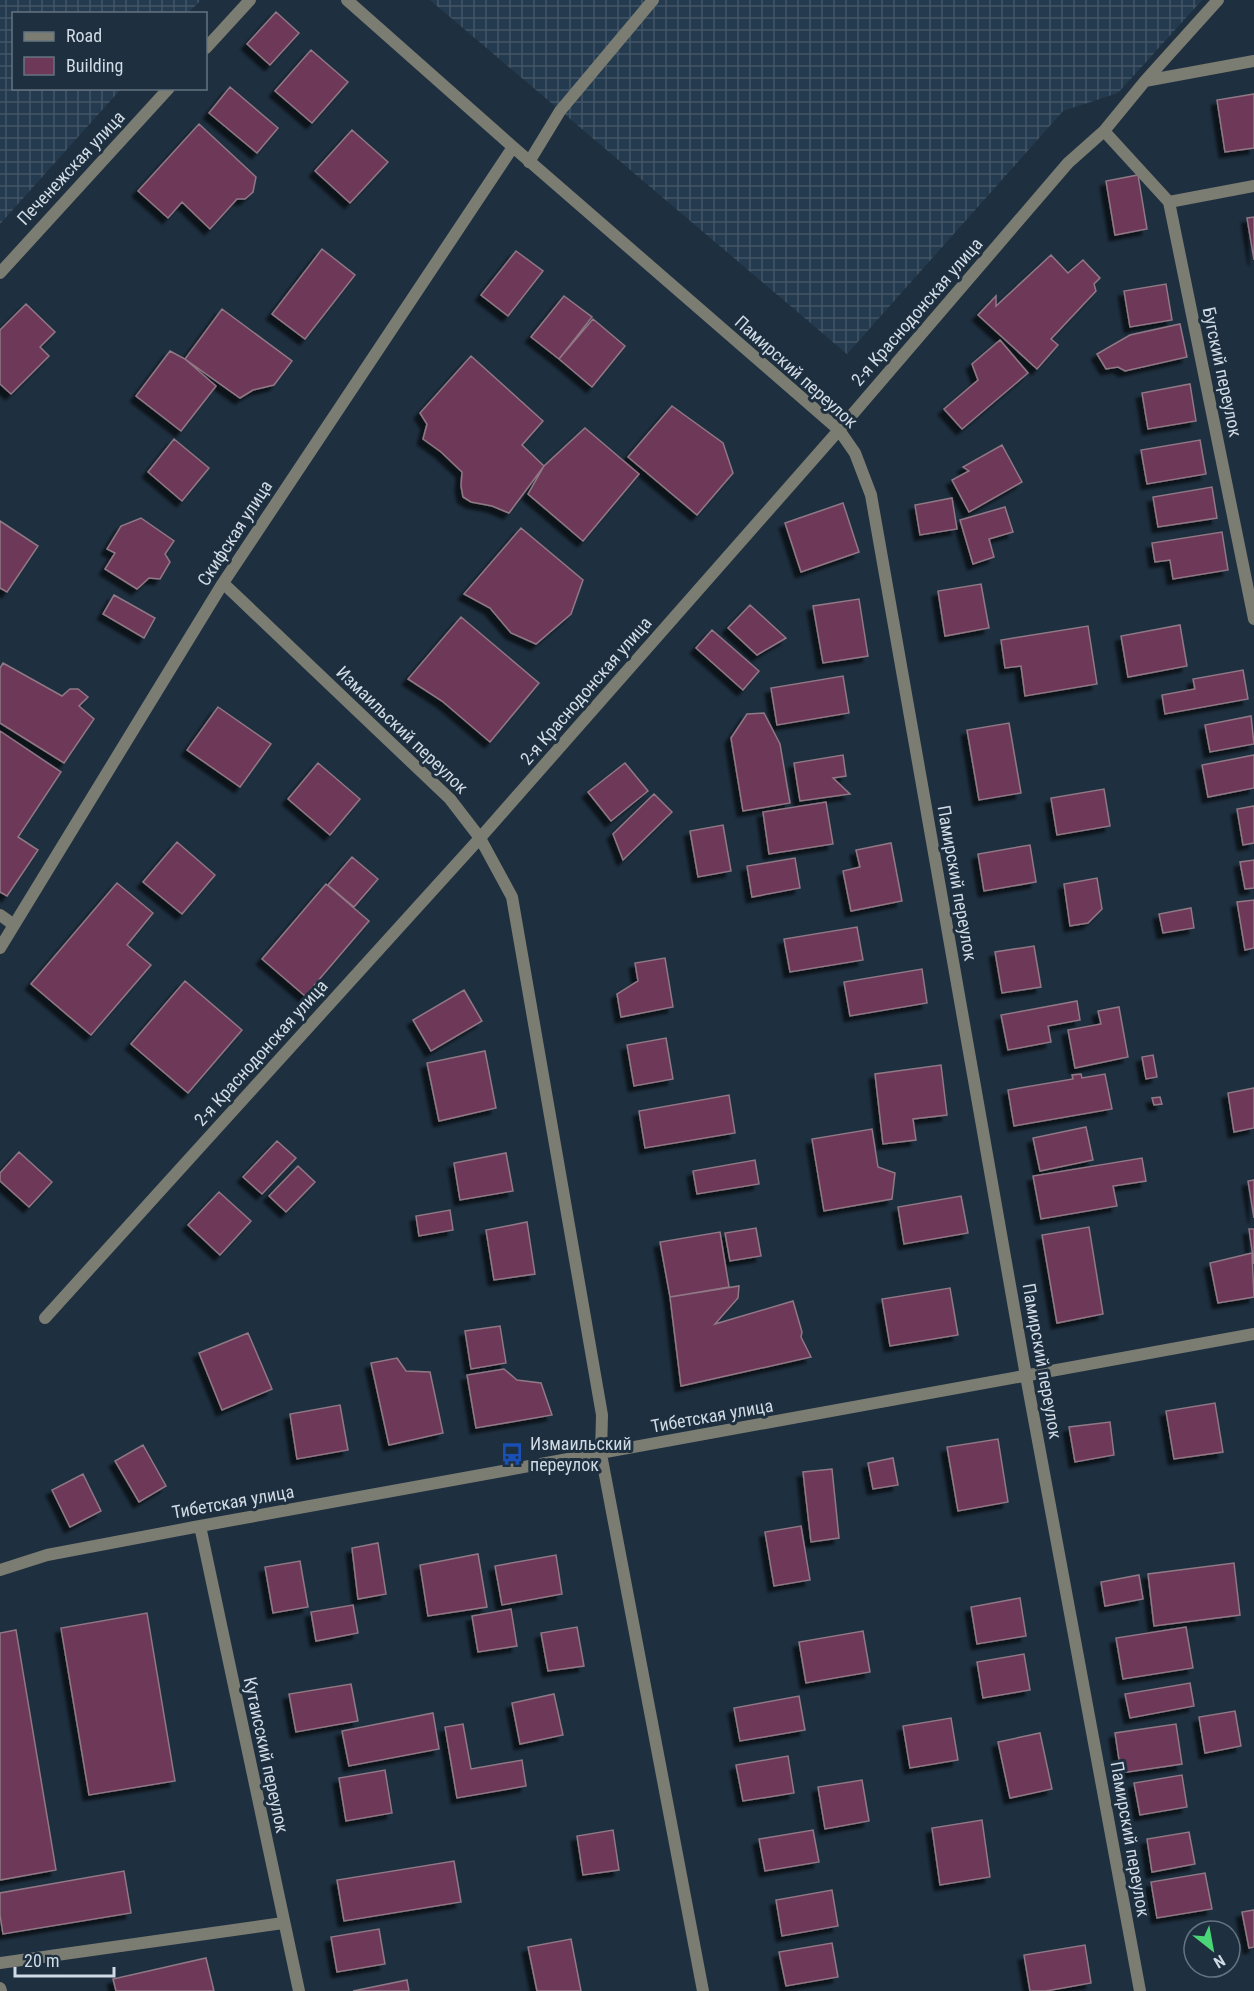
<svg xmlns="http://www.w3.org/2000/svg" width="1254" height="1991" font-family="'Roboto Condensed',sans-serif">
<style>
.industrial{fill:url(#industrial-grid)}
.building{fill:#6e3859;stroke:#907885;stroke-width:1.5;filter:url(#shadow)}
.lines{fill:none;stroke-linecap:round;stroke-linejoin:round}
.service{stroke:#7b7c72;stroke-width:12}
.minor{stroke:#7b7c72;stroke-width:12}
.labels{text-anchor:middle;stroke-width:6;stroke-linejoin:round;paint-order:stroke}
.street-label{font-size:18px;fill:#d0dbe5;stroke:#1e2f3f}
.poi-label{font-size:18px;fill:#d0dbe5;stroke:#1e2f3f;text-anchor:start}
</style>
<defs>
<pattern id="industrial-grid" width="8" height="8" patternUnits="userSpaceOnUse" patternTransform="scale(1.5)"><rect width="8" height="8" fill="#243a4e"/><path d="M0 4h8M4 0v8" fill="none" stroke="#435667"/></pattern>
<filter id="shadow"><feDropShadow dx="-5.5" dy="5.5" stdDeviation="1.5" flood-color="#0009"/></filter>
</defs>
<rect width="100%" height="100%" fill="#1e2f3f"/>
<path class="industrial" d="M 0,0 L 201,0 L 188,13 L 14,14 L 14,88 L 121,89 L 0,224 Z
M 430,0 L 1202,0 L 1118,93 L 1063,111 L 847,354 Z"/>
<path class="building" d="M 276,12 L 299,33 L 270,65 L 247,44 Z
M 311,50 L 348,82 L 312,123 L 275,91 Z
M 230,87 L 278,128 L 257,153 L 209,113 Z
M 1254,94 L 1254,148 L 1225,152 L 1217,100 Z
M 199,124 L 256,177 L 253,192 L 245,199 L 237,199 L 210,229 L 182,202 L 168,218 L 138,191 Z
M 352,130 L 388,162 L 350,203 L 315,171 Z
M 1138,175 L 1147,229 L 1115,235 L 1106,181 Z
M 1254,217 L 1254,260 L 1247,218 Z
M 322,249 L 355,275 L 305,339 L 272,314 Z
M 516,251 L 543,271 L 508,316 L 481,295 Z
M 1051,255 L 1068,273 L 1083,260 L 1100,278 L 1094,284 L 1096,291 L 1051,339 L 1058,345 L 1037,369 L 978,315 L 996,296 L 996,306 Z
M 1166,284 L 1172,320 L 1130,327 L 1124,291 Z
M 564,296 L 592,317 L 559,359 L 531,337 Z
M 26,304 L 55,332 L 40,347 L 49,356 L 11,394 L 0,384 L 0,330 Z
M 222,309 L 292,361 L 274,385 L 253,390 L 240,398 L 185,359 Z
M 593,319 L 625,346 L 592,387 L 559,359 Z
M 1180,324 L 1187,357 L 1125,371 L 1118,367 L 1106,369 L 1097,354 L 1130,335 Z
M 1000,340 L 1028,373 L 962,429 L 944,409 L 978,380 L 972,364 Z
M 170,351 L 185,359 L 216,386 L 181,431 L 136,396 Z
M 471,356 L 543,421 L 522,445 L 544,466 L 509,513 L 492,506 L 471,502 L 463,497 L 461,486 L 462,472 L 441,452 L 423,439 L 427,424 L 420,413 Z
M 1190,384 L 1196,421 L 1148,429 L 1142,393 Z
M 672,406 L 723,443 L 733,473 L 697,515 L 628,457 Z
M 585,428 L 639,474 L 583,541 L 528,494 L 544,466 Z
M 174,439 L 209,468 L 182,501 L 148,472 Z
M 1200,440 L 1206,474 L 1147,484 L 1141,450 Z
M 1002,445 L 1022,482 L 969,512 L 952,480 L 969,471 L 963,467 Z
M 1212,487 L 1217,518 L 1158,527 L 1153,497 Z
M 952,498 L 957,529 L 920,535 L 915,505 Z
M 843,503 L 859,552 L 801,572 L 785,523 Z
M 1005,507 L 1013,532 L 989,539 L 994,557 L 973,564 L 960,520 Z
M 141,518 L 174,541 L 165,554 L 170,562 L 160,579 L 149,578 L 137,589 L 105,569 L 115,553 L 107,549 L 121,526 Z
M 0,521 L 38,546 L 7,592 L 0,588 Z
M 521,528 L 583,580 L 571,614 L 536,644 L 511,633 L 490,608 L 464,594 Z
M 1222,532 L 1228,570 L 1173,579 L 1170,560 L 1155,562 L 1152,543 Z
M 981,584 L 989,628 L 945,636 L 938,591 Z
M 114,595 L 155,618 L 144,638 L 103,614 Z
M 859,599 L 868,656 L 823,663 L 813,606 Z
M 750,605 L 786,638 L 757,655 L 728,628 Z
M 461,617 L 539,683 L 490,742 L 442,701 L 408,679 Z
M 1180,625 L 1187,666 L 1128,677 L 1121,636 Z
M 1088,626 L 1097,684 L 1025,696 L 1021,666 L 1005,668 L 1001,640 Z
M 712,630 L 759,671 L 743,690 L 696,648 Z
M 3,663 L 62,696 L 70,689 L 78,689 L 88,697 L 79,706 L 94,719 L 64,763 L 0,723 L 0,668 Z
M 1243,670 L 1248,699 L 1165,714 L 1162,695 L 1195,689 L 1193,679 Z
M 843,676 L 849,713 L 777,725 L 771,688 Z
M 218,707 L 271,744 L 240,787 L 187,750 Z
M 764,713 L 780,744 L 790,803 L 743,811 L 731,738 L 747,714 Z
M 1251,716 L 1254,744 L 1210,752 L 1205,725 Z
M 1009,723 L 1021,793 L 979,800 L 967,730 Z
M 0,731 L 61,772 L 18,837 L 38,850 L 7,896 L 0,892 Z
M 843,755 L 846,776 L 833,778 L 850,794 L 800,801 L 794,763 Z
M 1254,755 L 1254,788 L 1208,797 L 1202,765 Z
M 318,763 L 360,799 L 330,835 L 288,799 Z
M 625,763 L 648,791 L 611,821 L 588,792 Z
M 1104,789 L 1110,826 L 1057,835 L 1051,798 Z
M 654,794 L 672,812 L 623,860 L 613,834 Z
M 826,802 L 833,844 L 769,854 L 763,812 Z
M 1254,806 L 1254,843 L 1243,845 L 1237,809 Z
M 723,825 L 731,871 L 698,877 L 690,831 Z
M 177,842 L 215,875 L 182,914 L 143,882 Z
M 891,843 L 902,901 L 851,911 L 843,871 L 860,867 L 856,850 Z
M 1030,845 L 1036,882 L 984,891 L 978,854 Z
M 352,857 L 378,879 L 354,907 L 328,885 Z
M 795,858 L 800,888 L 752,897 L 747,866 Z
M 1254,860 L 1254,888 L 1245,889 L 1240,862 Z
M 1097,878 L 1102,909 L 1088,923 L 1070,926 L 1064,884 Z
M 117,883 L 153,913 L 127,945 L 151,965 L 91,1035 L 31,984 Z
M 326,884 L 369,921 L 305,996 L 262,959 Z
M 1254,900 L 1254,948 L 1245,950 L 1237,902 Z
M 1191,908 L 1194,928 L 1163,933 L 1159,914 Z
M 857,927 L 863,960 L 790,972 L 784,939 Z
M 1034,946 L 1041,987 L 1002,993 L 995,952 Z
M 665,958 L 673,1007 L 621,1017 L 617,994 L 638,981 L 635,963 Z
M 922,969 L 927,1003 L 850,1016 L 844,982 Z
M 185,981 L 242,1030 L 188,1093 L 131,1044 Z
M 464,990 L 482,1021 L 431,1051 L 413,1020 Z
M 1077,1001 L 1080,1020 L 1048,1026 L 1051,1042 L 1008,1050 L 1001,1015 Z
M 1119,1007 L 1128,1057 L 1075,1068 L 1068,1030 L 1101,1024 L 1098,1011 Z
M 666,1038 L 673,1079 L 634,1086 L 627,1045 Z
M 485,1051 L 496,1108 L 439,1121 L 427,1063 Z
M 1153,1055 L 1157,1077 L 1146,1079 L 1142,1057 Z
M 941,1065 L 947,1115 L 913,1119 L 916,1140 L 883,1144 L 875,1074 Z
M 1081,1074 L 1082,1078 L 1105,1074 L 1112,1109 L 1014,1126 L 1008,1090 L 1073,1079 L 1072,1075 Z
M 1254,1088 L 1254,1128 L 1234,1132 L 1228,1093 Z
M 729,1095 L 735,1133 L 645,1148 L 639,1111 Z
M 1160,1097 L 1162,1104 L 1154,1105 L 1152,1098 Z
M 1086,1127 L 1093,1160 L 1040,1171 L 1033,1138 Z
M 872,1129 L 878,1167 L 895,1173 L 892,1199 L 824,1211 L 812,1139 Z
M 277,1141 L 296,1158 L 262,1194 L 243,1177 Z
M 19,1152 L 52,1182 L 29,1207 L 0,1181 L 0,1173 Z
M 506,1153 L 513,1191 L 460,1200 L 454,1163 Z
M 1142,1158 L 1146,1181 L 1113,1186 L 1117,1206 L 1041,1219 L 1033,1176 Z
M 755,1160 L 759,1184 L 697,1194 L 693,1171 Z
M 298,1166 L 315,1182 L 286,1212 L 269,1196 Z
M 1254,1180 L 1254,1218 L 1248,1181 Z
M 219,1192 L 251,1221 L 220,1255 L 188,1225 Z
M 961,1196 L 968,1233 L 904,1244 L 898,1207 Z
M 450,1210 L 453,1230 L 419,1236 L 416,1216 Z
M 527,1222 L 535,1274 L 494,1280 L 486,1230 Z
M 1089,1227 L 1103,1314 L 1057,1323 L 1042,1235 Z
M 756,1228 L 761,1256 L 730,1261 L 725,1233 Z
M 1249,1229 L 1254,1229 L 1254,1264 Z
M 720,1232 L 729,1287 L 670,1297 L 660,1242 Z
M 1252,1253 L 1254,1297 L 1218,1303 L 1210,1263 Z
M 739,1286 L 738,1298 L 715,1324 L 793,1301 L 802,1332 L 801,1337 L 811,1357 L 681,1386 L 670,1297 Z
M 950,1288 L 958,1335 L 890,1346 L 882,1299 Z
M 500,1326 L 506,1363 L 471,1369 L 465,1331 Z
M 248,1333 L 272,1389 L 222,1410 L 199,1353 Z
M 397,1358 L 406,1371 L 430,1372 L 443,1433 L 389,1445 L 371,1363 Z
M 504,1369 L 517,1380 L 541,1383 L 552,1415 L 476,1428 L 467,1375 Z
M 1215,1403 L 1223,1452 L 1174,1459 L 1166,1411 Z
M 340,1405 L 348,1450 L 297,1459 L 290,1414 Z
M 1110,1422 L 1114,1455 L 1075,1462 L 1069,1427 Z
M 998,1439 L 1008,1502 L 958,1511 L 947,1447 Z
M 143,1445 L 166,1486 L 139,1502 L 115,1461 Z
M 893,1458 L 898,1485 L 873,1489 L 868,1463 Z
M 832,1469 L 839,1538 L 811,1542 L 803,1472 Z
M 83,1474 L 101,1511 L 70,1527 L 52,1490 Z
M 801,1526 L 810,1580 L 774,1586 L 765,1532 Z
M 378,1543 L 386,1594 L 358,1599 L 352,1548 Z
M 478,1554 L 487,1607 L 428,1616 L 420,1565 Z
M 556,1555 L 562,1594 L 502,1605 L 495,1566 Z
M 300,1561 L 308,1607 L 273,1613 L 265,1567 Z
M 1234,1563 L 1240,1615 L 1154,1626 L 1148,1574 Z
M 1139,1575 L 1143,1599 L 1105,1606 L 1101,1582 Z
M 1020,1598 L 1026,1636 L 977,1644 L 971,1607 Z
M 353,1605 L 358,1633 L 316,1641 L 311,1612 Z
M 511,1609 L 517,1646 L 478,1652 L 472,1616 Z
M 147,1613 L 175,1781 L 89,1795 L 61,1628 Z
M 577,1627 L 584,1666 L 548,1671 L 541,1633 Z
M 1186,1627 L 1193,1668 L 1123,1679 L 1116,1638 Z
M 16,1630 L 56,1870 L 0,1880 L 0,1633 Z
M 863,1631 L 870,1672 L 806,1683 L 799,1642 Z
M 1024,1654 L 1030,1690 L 983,1698 L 977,1662 Z
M 1190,1683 L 1194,1706 L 1130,1718 L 1125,1694 Z
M 351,1684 L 358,1721 L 296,1732 L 289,1694 Z
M 554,1694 L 563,1735 L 520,1744 L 512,1703 Z
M 799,1696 L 805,1730 L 740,1741 L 734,1708 Z
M 1235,1711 L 1241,1746 L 1205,1753 L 1199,1717 Z
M 433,1713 L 439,1749 L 349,1766 L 342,1731 Z
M 951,1718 L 958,1760 L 910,1768 L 903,1726 Z
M 463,1724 L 471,1769 L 522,1760 L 526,1786 L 457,1798 L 445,1727 Z
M 1176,1724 L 1182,1764 L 1121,1773 L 1115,1733 Z
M 1040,1733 L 1052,1789 L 1010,1798 L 998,1742 Z
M 788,1756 L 794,1793 L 743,1801 L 736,1765 Z
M 385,1770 L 392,1813 L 346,1821 L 339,1778 Z
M 1182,1775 L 1187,1807 L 1140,1815 L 1134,1783 Z
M 862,1780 L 869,1821 L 825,1829 L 818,1787 Z
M 982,1820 L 990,1877 L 940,1885 L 932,1828 Z
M 613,1830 L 619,1870 L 583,1875 L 577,1836 Z
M 813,1830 L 819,1862 L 765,1871 L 759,1839 Z
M 1189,1832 L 1195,1864 L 1152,1872 L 1147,1839 Z
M 454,1861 L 461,1902 L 344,1921 L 337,1880 Z
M 124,1871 L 131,1913 L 3,1934 L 0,1915 L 0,1893 Z
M 1205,1873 L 1212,1909 L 1157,1918 L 1151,1882 Z
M 832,1890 L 838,1926 L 782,1936 L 776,1900 Z
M 1254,1910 L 1254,1947 L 1249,1948 L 1242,1912 Z
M 379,1929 L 385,1964 L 337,1972 L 331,1937 Z
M 571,1939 L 581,1991 L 537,1991 L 528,1947 Z
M 832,1943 L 838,1977 L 786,1986 L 779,1952 Z
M 1085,1945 L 1091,1983 L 1046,1991 L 1030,1991 L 1024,1955 Z
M 206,1958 L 214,1991 L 116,1991 L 113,1979 Z
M 407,1980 L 409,1991 L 353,1991 Z"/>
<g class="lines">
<path class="service" d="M 529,162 L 560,111 L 653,0"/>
<path class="minor" d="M 347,0 L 513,147 L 839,430 L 855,453 L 871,495 L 1026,1376 L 1140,1991
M 206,48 L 250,0
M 1145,81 L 1254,61
M 1104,131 L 1169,202
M 1169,202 L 1254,619
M 1169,202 L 1254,186
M 0,273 L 169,88
M 223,583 L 450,799 L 480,838 L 512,897 L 602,1415 L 601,1454 L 703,1991
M 0,915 L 14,925
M 0,948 L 223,583 L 513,147
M 45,1318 L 480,838 L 839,430 L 1068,163 L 1104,131 L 1145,81 L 1218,0
M 200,1526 L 299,1991
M 0,1570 L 47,1555 L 200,1526 L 1254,1334
M 0,1963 L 283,1923
M 0,1988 L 1,1991"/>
</g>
<defs>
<g id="bus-bare" transform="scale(1.8)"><path d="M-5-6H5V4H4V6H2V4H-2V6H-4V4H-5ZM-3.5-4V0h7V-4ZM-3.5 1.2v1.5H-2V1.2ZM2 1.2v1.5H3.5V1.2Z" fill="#1a4fb4" stroke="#1e2f3f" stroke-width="2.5" paint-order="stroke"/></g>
</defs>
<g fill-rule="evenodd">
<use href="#bus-bare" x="512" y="1454"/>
</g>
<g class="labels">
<g class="street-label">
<text transform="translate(71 168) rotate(-47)" y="6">Печенежская улица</text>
<text transform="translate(917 312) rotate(-49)" y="6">2-я Краснодонская улица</text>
<text transform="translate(796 372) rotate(42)" y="6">Памирский переулок</text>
<text transform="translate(1222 372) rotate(78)" y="6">Бугский переулок</text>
<text transform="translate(235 533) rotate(-57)" y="6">Скифская улица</text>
<text transform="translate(586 691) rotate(-49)" y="6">2-я Краснодонская улица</text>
<text transform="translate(402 730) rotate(44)" y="6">Измаильский переулок</text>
<text transform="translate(957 883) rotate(80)" y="6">Памирский переулок</text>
<text transform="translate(261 1053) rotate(-48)" y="6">2-я Краснодонская улица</text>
<text transform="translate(1042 1361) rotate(80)" y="6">Памирский переулок</text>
<text transform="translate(712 1416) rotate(-10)" y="6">Тибетская улица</text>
<text transform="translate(233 1502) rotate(-10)" y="6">Тибетская улица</text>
<text transform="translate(266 1755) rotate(78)" y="6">Кутаисский переулок</text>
<text transform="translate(1130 1839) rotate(80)" y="6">Памирский переулок</text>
</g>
<g class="poi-label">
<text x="530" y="1450">Измаильский<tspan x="530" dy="21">переулок</tspan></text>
</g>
</g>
<rect x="12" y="12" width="195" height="78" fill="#1e2f3f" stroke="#657481" stroke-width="1.5"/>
<rect x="24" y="32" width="30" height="9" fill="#7b7c72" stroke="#657481" stroke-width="1.5"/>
<text x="66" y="42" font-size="18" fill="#d0dbe5">Road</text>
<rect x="24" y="57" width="30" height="18" fill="#6e3859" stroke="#657481" stroke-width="1.5"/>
<text x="66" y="72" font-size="18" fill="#d0dbe5">Building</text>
<g transform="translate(1212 1949) rotate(149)"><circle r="28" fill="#1e2f3f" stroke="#657481" stroke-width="1.5"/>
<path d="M0-4.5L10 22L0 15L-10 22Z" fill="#4ad677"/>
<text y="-9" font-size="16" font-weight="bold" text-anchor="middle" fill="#d0dbe5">N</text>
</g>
<path d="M15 1967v9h99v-9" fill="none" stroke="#d0dbe5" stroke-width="3"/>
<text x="24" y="1967" font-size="18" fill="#d0dbe5" stroke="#1e2f3f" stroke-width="4.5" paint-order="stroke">20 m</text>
</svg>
